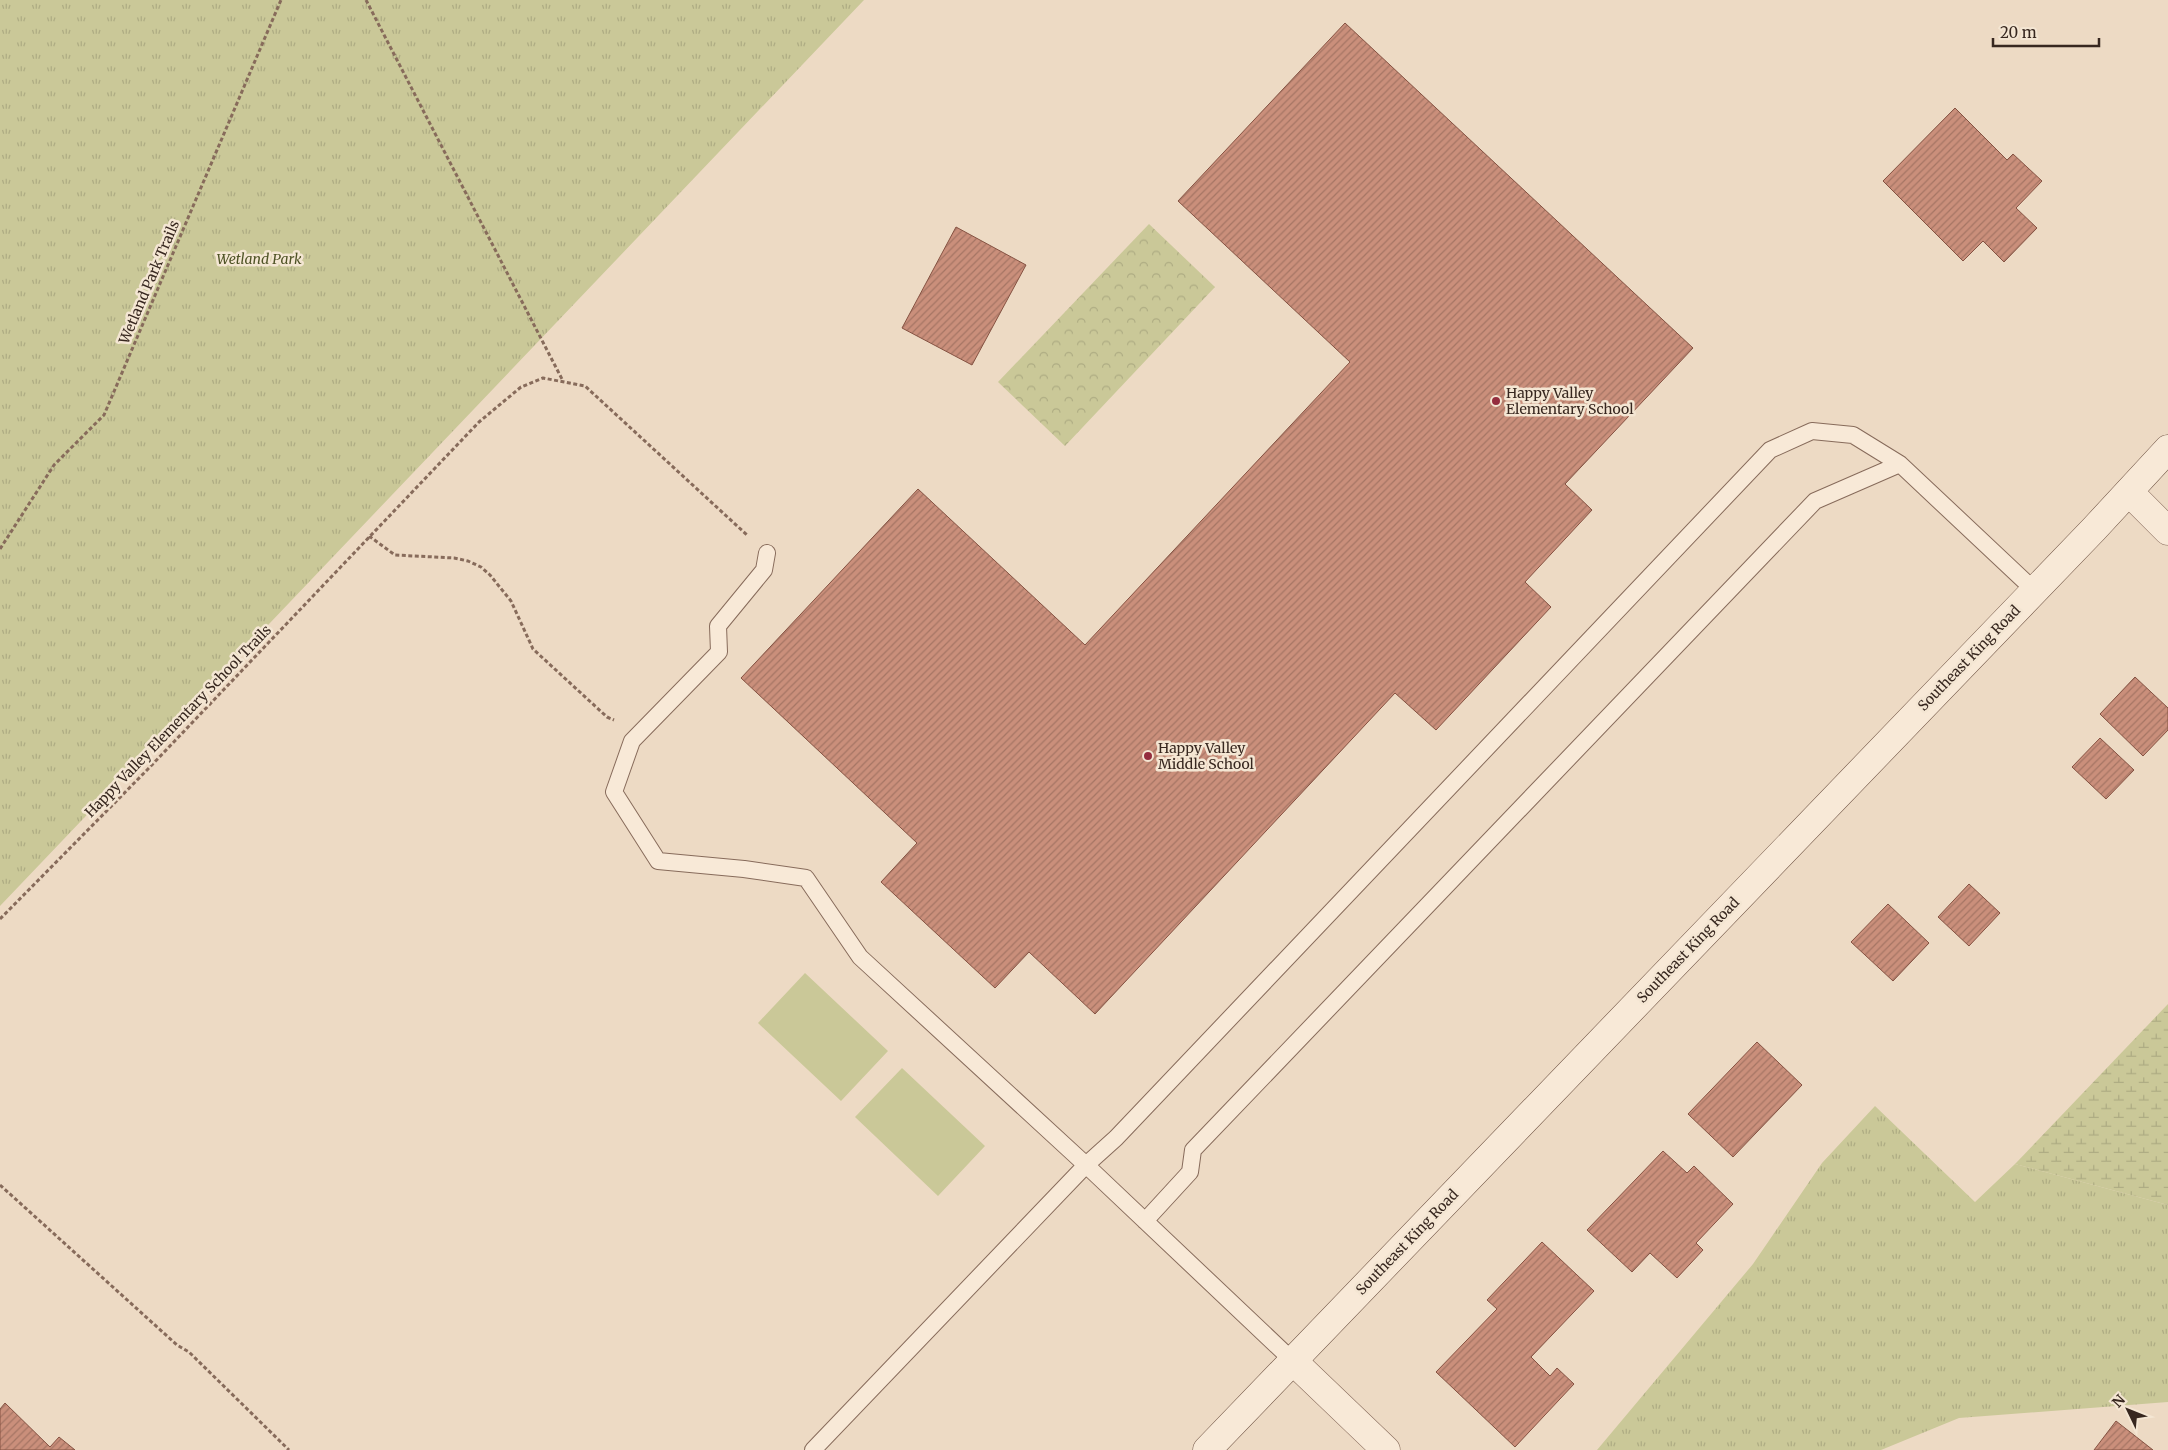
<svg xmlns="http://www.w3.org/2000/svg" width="2168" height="1450" font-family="Merriweather,serif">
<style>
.grass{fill:url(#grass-tufts)}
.forest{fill:url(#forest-crowns)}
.wetland{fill:url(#wetland-marsh)}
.pitch{fill:#cac898}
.building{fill:url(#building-hatch);stroke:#855242}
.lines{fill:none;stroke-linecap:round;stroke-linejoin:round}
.lane-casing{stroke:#876b5b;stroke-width:18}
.street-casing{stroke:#876b5b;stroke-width:29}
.secondary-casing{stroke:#694d3e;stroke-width:29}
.path{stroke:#876b5b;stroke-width:3;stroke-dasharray:4 2.5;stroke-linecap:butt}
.lane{stroke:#f8e9d7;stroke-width:16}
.street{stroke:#f8e9d7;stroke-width:28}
.secondary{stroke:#f8e9d7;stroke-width:28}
.poi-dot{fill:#942d3e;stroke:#f4e6d3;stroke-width:2}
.labels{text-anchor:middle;stroke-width:5;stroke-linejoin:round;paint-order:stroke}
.park-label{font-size:14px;font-style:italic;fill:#4f5326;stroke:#f4e6d3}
.street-label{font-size:14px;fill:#37271f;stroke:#f4e6d3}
.poi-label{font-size:14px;fill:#37271f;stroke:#f4e6d3;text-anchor:start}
</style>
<defs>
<pattern id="grass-tufts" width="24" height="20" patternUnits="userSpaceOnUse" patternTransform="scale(1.25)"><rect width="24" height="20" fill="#cac898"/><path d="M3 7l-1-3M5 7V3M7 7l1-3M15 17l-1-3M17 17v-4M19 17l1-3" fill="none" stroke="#aeac83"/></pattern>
<pattern id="forest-crowns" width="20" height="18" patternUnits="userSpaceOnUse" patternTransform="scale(1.25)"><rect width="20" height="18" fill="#cac898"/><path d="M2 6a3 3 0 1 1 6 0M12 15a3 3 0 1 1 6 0" fill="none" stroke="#aeac83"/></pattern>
<pattern id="wetland-marsh" width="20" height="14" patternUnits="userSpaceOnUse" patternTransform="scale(1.25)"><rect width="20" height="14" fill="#cac898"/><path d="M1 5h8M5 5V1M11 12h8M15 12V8" fill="none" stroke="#aeac83"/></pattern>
<pattern id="building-hatch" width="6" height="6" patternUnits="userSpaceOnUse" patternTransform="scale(1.25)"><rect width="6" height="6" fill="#ca8f7b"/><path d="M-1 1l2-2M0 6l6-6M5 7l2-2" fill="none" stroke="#a57564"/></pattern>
</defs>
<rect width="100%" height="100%" fill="#eddac4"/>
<path class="grass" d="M 0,0 L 864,0 L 0,906 Z
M 1875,1106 L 1975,1202 L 2015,1164 L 2168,1205 L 2168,1402 L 1959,1418 L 1881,1450 L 1597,1450 L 1753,1264 L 1822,1163 Z"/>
<path class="forest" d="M 1149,224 L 1215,287 L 1065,446 L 998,382 Z"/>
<path class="wetland" d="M 2168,1004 L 2168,1205 L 2015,1164 Z"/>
<path class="pitch" d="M 805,973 L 888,1051 L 841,1101 L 758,1023 Z
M 902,1068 L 985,1146 L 938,1196 L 855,1117 Z"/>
<path class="building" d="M 1345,23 L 1693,348 L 1565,484 L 1592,510 L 1525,582 L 1551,607 L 1436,730 L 1395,693 L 1095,1014 L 1029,952 L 995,988 L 881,882 L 917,843 L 741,678 L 918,489 L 1085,645 L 1350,362 L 1178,201 Z
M 1955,108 L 2007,160 L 2013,154 L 2042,181 L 2016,208 L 2037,228 L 2004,262 L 1983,241 L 1963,261 L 1883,181 Z
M 956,227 L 1026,265 L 972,365 L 902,328 Z
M 2135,677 L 2168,708 L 2168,730 L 2143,756 L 2100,714 Z
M 2100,738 L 2134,770 L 2106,799 L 2072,767 Z
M 1969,884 L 2000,913 L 1969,946 L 1938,917 Z
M 1888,904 L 1929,943 L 1893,981 L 1851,942 Z
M 1757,1042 L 1802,1085 L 1733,1157 L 1688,1114 Z
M 1663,1151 L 1687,1173 L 1694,1166 L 1733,1204 L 1696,1243 L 1703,1250 L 1677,1278 L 1650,1253 L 1632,1272 L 1587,1230 Z
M 1542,1242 L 1594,1291 L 1531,1357 L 1550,1376 L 1557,1368 L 1574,1384 L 1515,1447 L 1436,1372 L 1497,1309 L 1487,1300 Z
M 5,1403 L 50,1447 L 59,1437 L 75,1450 L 0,1450 L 0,1409 Z
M 2116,1421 L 2153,1450 L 2094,1450 Z"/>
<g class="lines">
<g class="lane-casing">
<path id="lane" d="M 767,553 L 764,570 L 718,626 L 719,652 L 632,741 L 614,792 L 658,861 L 744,869 L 806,878 L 860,957 L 1086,1165 L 1293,1361
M 1145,1221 L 1190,1172 L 1193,1150 L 1815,501 L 1900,464
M 813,1450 L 1086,1165 L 1116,1138 L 1770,450 L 1812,431 L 1853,435 L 1900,464 L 2034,590"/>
</g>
<g class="street-casing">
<path id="street" d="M 2129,492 L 2168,531
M 1293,1361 L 1386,1450"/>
</g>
<g class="secondary-casing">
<path id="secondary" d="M 1207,1450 L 2094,529 L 2168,449"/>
</g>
<path class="path" d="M 366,0 L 563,381
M 369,536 L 395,555 L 454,558 L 468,561 L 481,567 L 490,575 L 511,601 L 533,649 L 607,717 L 614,720
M 0,549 L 54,465 L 104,415 L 281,0
M 0,919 L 148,769 L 479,422 L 521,387 L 543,378 L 585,386 L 747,535
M 0,1185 L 177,1345 L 189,1352 L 289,1450"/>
<use href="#lane" class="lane"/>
<use href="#street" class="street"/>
<use href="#secondary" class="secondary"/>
</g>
<g class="poi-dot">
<circle cx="1496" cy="401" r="5"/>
<circle cx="1148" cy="756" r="5"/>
</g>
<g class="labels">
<g class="park-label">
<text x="259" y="264">Wetland Park</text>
</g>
<g class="street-label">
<text transform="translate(149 282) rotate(-67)" y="5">Wetland Park Trails</text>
<text transform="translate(1969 658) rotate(-46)" y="5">Southeast King Road</text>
<text transform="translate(178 721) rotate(-46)" y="5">Happy Valley Elementary School Trails</text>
<text transform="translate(1688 950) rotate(-46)" y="5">Southeast King Road</text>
<text transform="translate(1407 1242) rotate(-46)" y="5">Southeast King Road</text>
</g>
<g class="poi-label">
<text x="1506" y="398">Happy Valley<tspan x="1506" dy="16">Elementary School</tspan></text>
<text x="1158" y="753">Happy Valley<tspan x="1158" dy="16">Middle School</tspan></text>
</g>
</g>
<g transform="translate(2128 1410) rotate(313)" stroke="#f4e6d3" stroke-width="4" paint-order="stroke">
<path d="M0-4L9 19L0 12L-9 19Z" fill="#37271f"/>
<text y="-8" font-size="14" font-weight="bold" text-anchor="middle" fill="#37271f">N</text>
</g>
<path d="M1993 38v8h106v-8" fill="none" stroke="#37271f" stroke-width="2.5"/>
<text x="2000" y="38" font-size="15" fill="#37271f" stroke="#f4e6d3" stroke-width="4" paint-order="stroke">20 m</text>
</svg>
